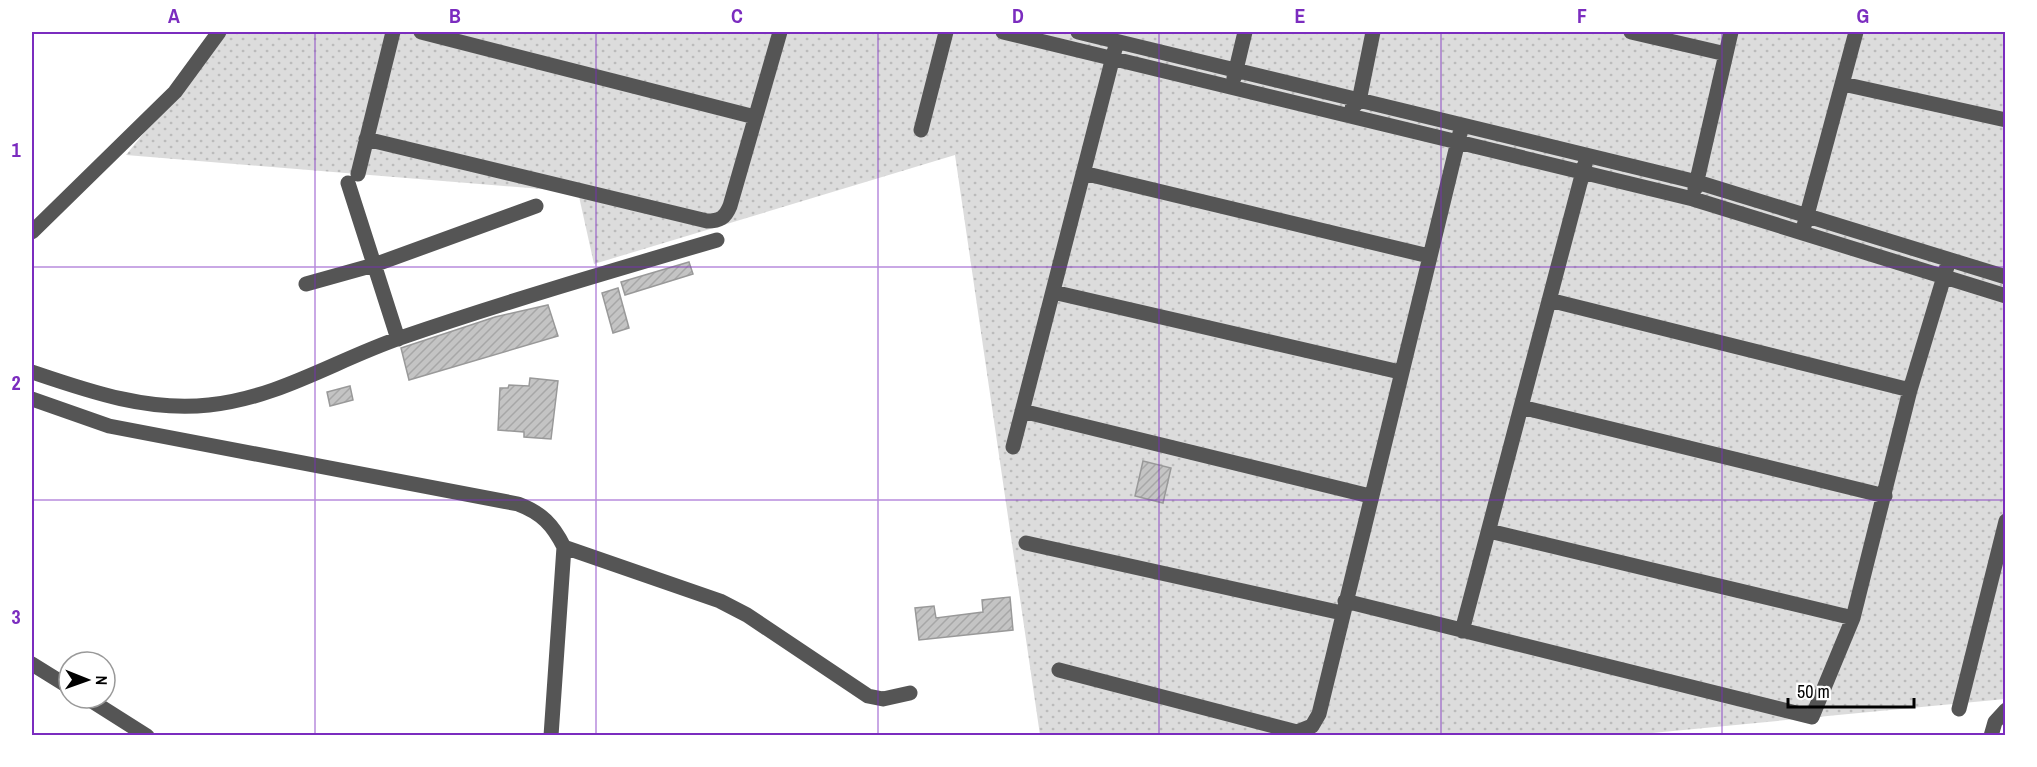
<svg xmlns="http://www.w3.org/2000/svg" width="2037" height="767" font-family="'Archivo Narrow',sans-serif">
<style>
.grass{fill:url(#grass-dots)}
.building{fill:url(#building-hatch);stroke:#999;stroke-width:1.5}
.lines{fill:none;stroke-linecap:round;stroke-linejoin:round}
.minor{stroke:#555;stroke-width:15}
.grid{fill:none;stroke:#7b2cbf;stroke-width:1.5;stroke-opacity:0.55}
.neatline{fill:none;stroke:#7b2cbf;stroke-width:2}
.grid-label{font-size:20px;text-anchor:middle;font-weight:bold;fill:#7b2cbf}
</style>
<defs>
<pattern id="grass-dots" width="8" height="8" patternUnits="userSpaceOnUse" patternTransform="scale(1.5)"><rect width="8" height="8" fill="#dcdcdc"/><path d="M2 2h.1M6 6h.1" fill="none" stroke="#bbb" stroke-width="1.8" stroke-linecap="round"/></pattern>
<pattern id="building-hatch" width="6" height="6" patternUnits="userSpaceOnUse" patternTransform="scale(1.5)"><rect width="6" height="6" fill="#c4c4c4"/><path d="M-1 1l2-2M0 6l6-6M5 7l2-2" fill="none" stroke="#a7a7a7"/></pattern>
</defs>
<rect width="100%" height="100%" fill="#fff"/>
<path class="grass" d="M 226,32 L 2005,32 L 2005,699 L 1621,736 L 1040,735 L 955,155 L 594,264 L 578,192 L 126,155 Z"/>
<path class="building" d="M 689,262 L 693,274 L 625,295 L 621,282 Z
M 618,288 L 629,328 L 613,333 L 602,293 Z
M 548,305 L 558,336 L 409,380 L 401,348 L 495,317 Z
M 530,378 L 558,381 L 551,439 L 524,437 L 524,432 L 498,430 L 500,388 L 508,388 L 509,385 L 529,386 Z
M 350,386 L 353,400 L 330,406 L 327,392 Z
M 1143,461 L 1171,468 L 1163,503 L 1135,496 Z
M 1010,597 L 1013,630 L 919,640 L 915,608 L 934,606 L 936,618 L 983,612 L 982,600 Z"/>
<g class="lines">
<path class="minor" d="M 421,32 L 755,117
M 1003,32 L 1693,199 L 2006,296
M 1078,32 L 1697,182 L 2006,277
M 1631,32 L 1726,54
M 1234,78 L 1245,32
M 1843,84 L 2006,120
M 1352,108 L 1359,101 L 1373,32
M 921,130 L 946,32
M 366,139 L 707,221 C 720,221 725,218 730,206 L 780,32
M 1083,173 L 1429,256
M 358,174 L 393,32
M 348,183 L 398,339
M 1695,189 L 1731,32
M 1804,226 L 1856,32
M 32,232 L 175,92 L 219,32
M 306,284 L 374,265 L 536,206
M 1053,292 L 1400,372
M 1549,300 L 1910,390
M 32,372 C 88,391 148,412 209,405 C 278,398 336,360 400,338 C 505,302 611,271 717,240
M 32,399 L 109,426 L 518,504 C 542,513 553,525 564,547 L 551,736
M 1521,407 L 1885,496
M 1022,411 L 1370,496
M 1013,447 L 1115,49
M 1489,531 L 1853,618
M 1026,543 L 1342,613
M 564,547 L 720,601 L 747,615 L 868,696 L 883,699 L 910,693
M 1345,601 L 1812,717 L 1853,618 L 1910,390 L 1949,260
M 1462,631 L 1585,164
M 32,664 L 69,687
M 1059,670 L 1297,732 L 1312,726 L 1319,714 L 1460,133
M 87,698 L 147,736
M 1959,709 L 2006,521
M 1991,736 L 1995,722 L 2006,710"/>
</g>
<path class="grid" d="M 315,32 L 315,736M 596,32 L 596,736M 878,32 L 878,736M 1159,32 L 1159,736M 1441,32 L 1441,736M 1722,32 L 1722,736M 32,267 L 2006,267M 32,500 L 2006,500"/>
<rect width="2037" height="767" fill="none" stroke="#ffffff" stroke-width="66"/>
<g transform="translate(87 680) rotate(91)"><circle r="28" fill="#ffffff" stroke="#999999" stroke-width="1.5"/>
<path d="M0-4.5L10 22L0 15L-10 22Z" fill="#000000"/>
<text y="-9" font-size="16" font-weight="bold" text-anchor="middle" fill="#000000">N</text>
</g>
<path d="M1788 698v9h126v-9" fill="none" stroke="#000000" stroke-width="3"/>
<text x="1797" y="698" font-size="18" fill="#000000" stroke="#ffffff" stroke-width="4.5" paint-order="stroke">50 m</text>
<rect x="33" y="33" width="1971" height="701" class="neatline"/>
<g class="grid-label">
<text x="174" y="23">A</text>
<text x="455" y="23">B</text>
<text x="737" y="23">C</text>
<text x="1018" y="23">D</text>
<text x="1300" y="23">E</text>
<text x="1582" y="23">F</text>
<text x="1863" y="23">G</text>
<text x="16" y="157">1</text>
<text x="16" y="390">2</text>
<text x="16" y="624">3</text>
</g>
</svg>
